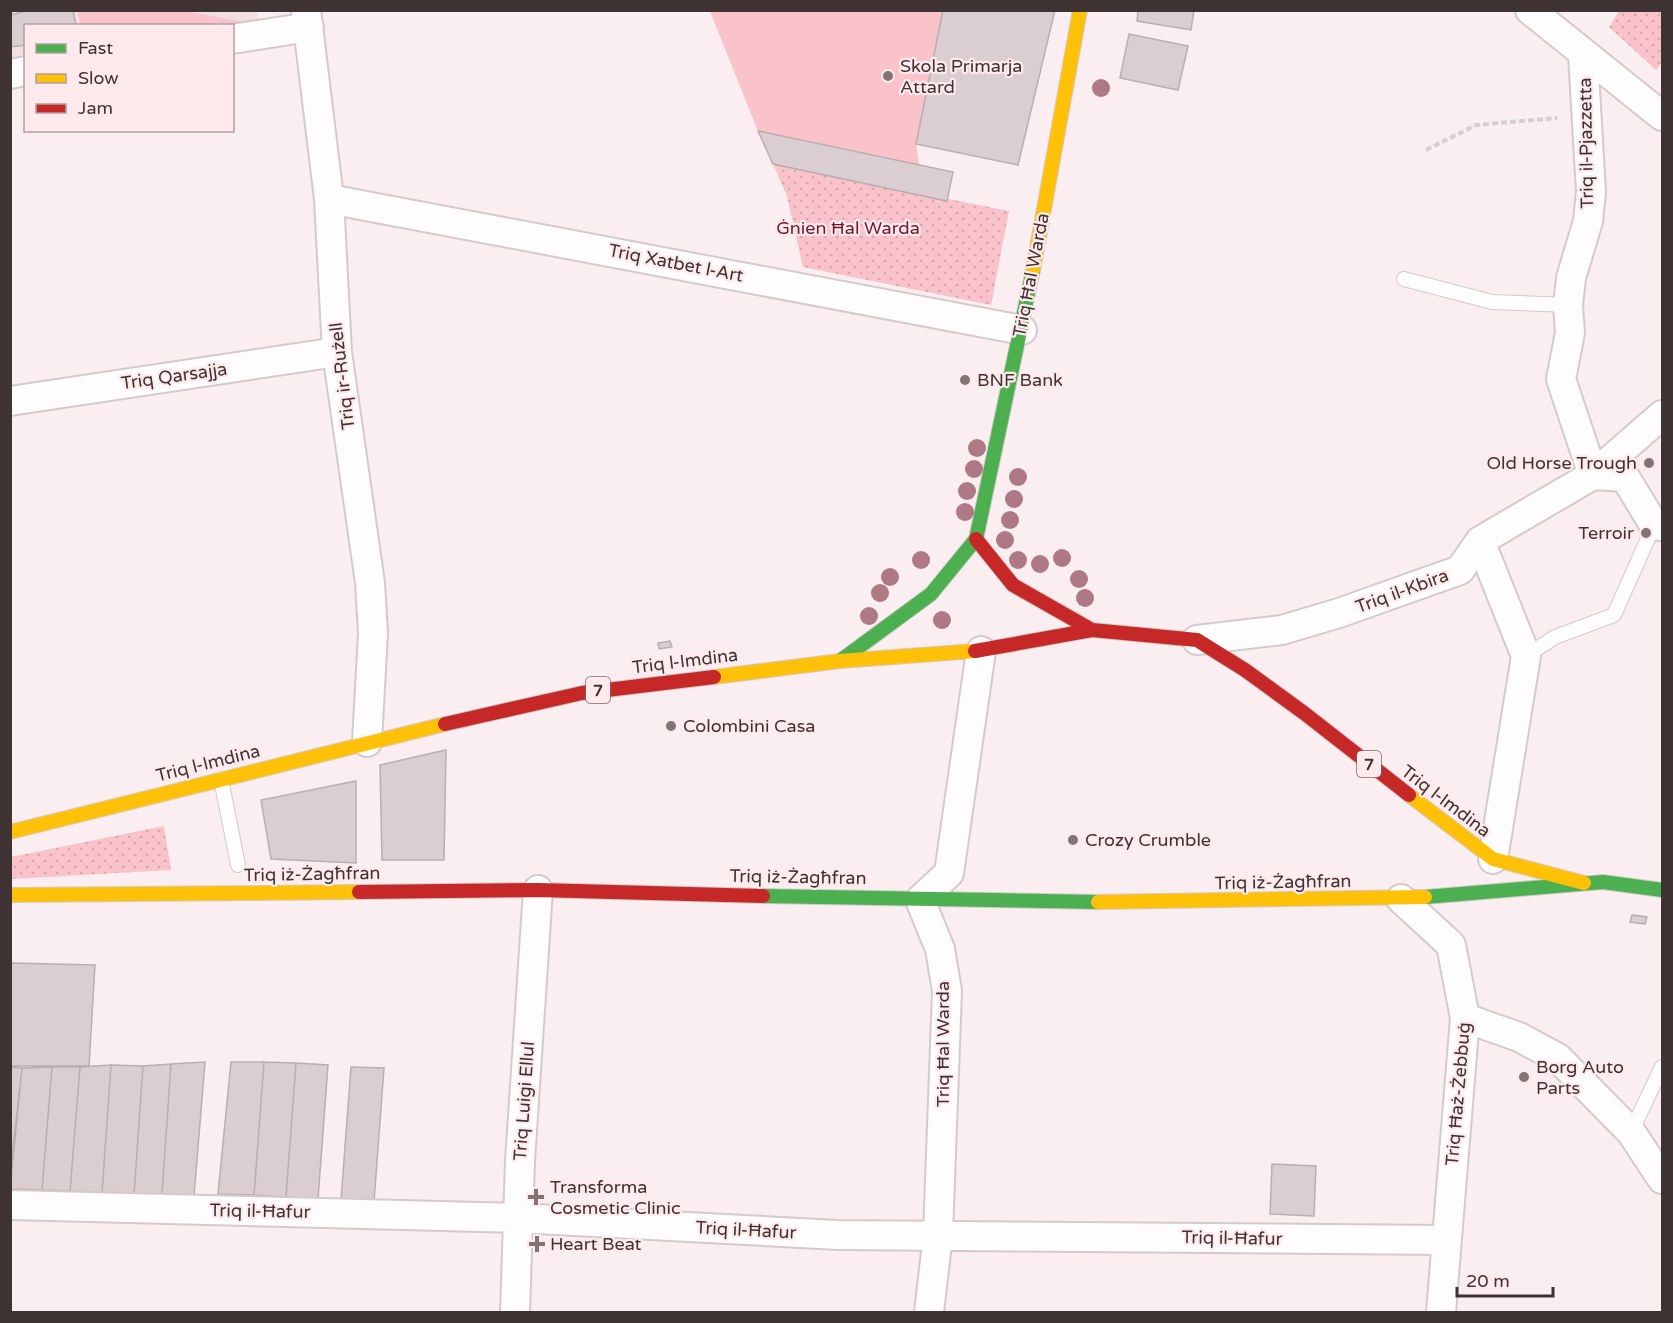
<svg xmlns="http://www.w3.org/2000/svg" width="1673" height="1323" font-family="'Varela Round',sans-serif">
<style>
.built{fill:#f2dfe1}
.grass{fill:url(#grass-dots)}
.park{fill:#fac2ca}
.building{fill:#daced0;stroke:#baaeb0;stroke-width:1.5}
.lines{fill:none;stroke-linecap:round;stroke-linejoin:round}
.lane-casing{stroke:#d5cacb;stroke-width:16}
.street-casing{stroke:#d5cacb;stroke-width:32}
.fast-casing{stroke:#d5cacb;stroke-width:16}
.slow-casing{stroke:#d5cacb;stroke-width:16}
.jam-casing{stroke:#d5cacb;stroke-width:16}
.path{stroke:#d3cfcf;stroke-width:4;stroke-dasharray:6 3;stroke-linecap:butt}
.lane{stroke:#fefcfd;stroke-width:14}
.street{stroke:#fefcfd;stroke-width:28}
.fast{stroke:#4caf50;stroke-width:14}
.slow{stroke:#ffc107;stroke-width:14}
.jam{stroke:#c62828;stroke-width:14}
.tree{fill:#ae7885}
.poi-dot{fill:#807475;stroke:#feeaec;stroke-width:2}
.labels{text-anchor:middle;stroke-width:4.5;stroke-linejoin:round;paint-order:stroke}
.shield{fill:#feeaec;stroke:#78696a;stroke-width:1.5}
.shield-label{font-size:16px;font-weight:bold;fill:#3e3233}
.poi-label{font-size:18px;fill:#3e3233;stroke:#feeaec;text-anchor:start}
.street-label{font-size:18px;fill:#3e3233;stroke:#feeaec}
.park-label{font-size:18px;fill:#6f172d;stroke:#feeaec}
</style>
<defs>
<pattern id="grass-dots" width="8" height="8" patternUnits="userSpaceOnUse" patternTransform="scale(1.5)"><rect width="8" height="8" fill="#fac2ca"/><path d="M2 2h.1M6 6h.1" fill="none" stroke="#d7a7ae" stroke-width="1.8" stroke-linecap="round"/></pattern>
</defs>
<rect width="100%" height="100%" fill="#faeef0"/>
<path class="built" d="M 10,11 L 257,11 L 260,42 L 232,26 L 26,26 L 25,74 L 11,77 Z"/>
<path class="grass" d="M 1619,11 L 1662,11 L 1662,62 L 1656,70 L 1609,27 Z
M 773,164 L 1009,211 L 991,305 L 803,267 L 787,196 Z
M 164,826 L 171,870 L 11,879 L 11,857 Z"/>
<path class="park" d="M 78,11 L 185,11 L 254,24 L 80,25 Z
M 710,11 L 943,11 L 916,144 L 919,165 L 758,131 Z"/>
<path class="building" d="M 31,10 L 73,10 L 76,26 L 26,26 L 26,45 L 10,47 L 10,15 Z
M 943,10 L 1055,10 L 1018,165 L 916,144 Z
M 1138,10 L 1194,10 L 1191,30 L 1137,21 Z
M 1129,34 L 1188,46 L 1178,90 L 1120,78 Z
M 758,131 L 953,172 L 947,201 L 773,164 Z
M 670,641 L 672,647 L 659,649 L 658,643 Z
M 446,750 L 444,860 L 382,860 L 380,765 Z
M 356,781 L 356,863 L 271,859 L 261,800 Z
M 1632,915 L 1647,917 L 1645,924 L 1630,922 Z
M 10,963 L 95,965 L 89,1066 L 10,1066 Z
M 205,1062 L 194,1196 L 162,1194 L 171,1064 Z
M 231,1062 L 264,1062 L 254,1195 L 218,1194 Z
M 264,1062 L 296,1063 L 286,1197 L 254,1195 Z
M 296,1063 L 328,1065 L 318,1199 L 286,1197 Z
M 171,1064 L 162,1194 L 134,1194 L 143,1066 Z
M 111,1065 L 143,1066 L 134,1194 L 102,1193 Z
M 111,1065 L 102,1193 L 70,1191 L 80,1067 Z
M 10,1067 L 22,1068 L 10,1175 Z
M 52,1067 L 42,1190 L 10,1189 L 22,1068 Z
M 52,1067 L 80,1067 L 70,1191 L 42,1190 Z
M 351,1067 L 384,1068 L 374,1202 L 341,1200 Z
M 1272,1164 L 1316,1166 L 1314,1216 L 1270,1214 Z"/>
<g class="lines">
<g class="lane-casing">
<path id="lane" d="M 1404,279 L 1492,302 L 1568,305
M 1526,656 L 1555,637 L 1614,615 L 1654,525
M 221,779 L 238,865
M 1631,1132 L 1662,1067"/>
</g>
<g class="street-casing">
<path id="street" d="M 306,10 L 329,199 L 337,352 L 370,583 L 373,633 L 367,742
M 1530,10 L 1662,116
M 232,39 L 309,27
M 1583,55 L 1591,192 L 1588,221 L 1571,278 L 1568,305 L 1570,333 L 1561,379 L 1593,475
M 10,74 L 26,71
M 329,199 L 1022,330
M 10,401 L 337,352
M 1593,475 L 1625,477 L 1654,525 L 1662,526
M 1480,541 L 1526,656 L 1493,859
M 1197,640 L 1282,630 L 1339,613 L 1460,570 L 1480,541 L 1593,475 L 1662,415
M 1401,899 L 1451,945 L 1465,1018 L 1441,1312
M 1465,1018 L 1519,1037 L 1558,1058 L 1631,1132 L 1662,1179
M 10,1205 L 517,1218 L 838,1235 L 1446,1240
M 515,1312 L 520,1161 L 538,890
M 929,1312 L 938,1235 L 947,991 L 940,949 L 920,900 L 949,873 L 981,651"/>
</g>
<g class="fast-casing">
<path id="fast" d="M 840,661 L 931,594 L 976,539 L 1033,270
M 763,896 L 1098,902
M 1425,897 L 1603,882 L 1662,890"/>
</g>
<g class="slow-casing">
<path id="slow" d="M 1033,270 L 1080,10
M 714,677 L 840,661 L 975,651
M 1409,795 L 1493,859 L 1584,883
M 10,832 L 445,724
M 10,895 L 359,892
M 1098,902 L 1425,897"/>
</g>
<g class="jam-casing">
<path id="jam" d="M 976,539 L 1013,585 L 1092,630
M 975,651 L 1092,630 L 1197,640 L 1245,670 L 1304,713 L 1409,795
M 445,724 L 582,693 L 714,677
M 359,892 L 538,890 L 763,896"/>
</g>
<path class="path" d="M 1426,150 L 1476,125 L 1557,118"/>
<use href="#lane" class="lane"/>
<use href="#street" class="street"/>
<use href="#fast" class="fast"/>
<use href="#slow" class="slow"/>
<use href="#jam" class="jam"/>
</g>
<g class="tree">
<circle cx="1101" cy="88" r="9"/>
<circle cx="977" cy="448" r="9"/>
<circle cx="974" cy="469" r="9"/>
<circle cx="1018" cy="477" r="9"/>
<circle cx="967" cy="491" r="9"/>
<circle cx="1014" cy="499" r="9"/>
<circle cx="965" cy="512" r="9"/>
<circle cx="1010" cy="520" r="9"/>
<circle cx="1005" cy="540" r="9"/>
<circle cx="1062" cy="558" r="9"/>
<circle cx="921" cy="560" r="9"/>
<circle cx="1018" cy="560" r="9"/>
<circle cx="1040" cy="564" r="9"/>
<circle cx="890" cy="577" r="9"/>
<circle cx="1079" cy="579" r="9"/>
<circle cx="880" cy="593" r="9"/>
<circle cx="1085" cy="598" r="9"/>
<circle cx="869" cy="616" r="9"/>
<circle cx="942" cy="620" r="9"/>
</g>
<g class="poi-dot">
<circle cx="888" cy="76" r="6"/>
<circle cx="965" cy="380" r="6"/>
<circle cx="1649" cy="463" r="6"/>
<circle cx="1646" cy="533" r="6"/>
<circle cx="671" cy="726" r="6"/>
<circle cx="1073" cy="840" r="6"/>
<circle cx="1524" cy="1077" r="6"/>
<path d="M533 1188h6v6h6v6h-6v6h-6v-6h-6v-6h6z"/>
<path d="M534 1235h6v6h6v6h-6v6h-6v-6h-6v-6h6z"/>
</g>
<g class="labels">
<g class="shield">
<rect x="586" y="677" width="24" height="26" rx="4.5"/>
<rect x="1357" y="751" width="24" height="26" rx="4.5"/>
</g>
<g class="shield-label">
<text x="598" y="696">7</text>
<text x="1369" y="770">7</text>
</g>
<g class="poi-label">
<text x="900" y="72">Skola Primarja<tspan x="900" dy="21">Attard</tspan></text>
<text x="977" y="386">BNF Bank</text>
<text x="1637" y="469" text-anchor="end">Old Horse Trough</text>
<text x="1634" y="539" text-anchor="end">Terroir</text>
<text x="683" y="732">Colombini Casa</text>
<text x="1085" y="846">Crozy Crumble</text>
<text x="1536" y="1073">Borg Auto<tspan x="1536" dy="21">Parts</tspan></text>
<text x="550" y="1193">Transforma<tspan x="550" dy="21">Cosmetic Clinic</tspan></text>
<text x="550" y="1250">Heart Beat</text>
</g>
<g class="street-label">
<text transform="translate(1586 143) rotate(-91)" y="6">Triq il-Pjazzetta</text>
<text transform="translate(676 263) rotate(11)" y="6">Triq Xatbet l-Art</text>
<text transform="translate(1031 275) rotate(-79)" y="6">Triq Ħal Warda</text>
<text transform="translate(174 376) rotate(-8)" y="6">Triq Qarsajja</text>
<text transform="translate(342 376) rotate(-97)" y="6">Triq ir-Rużell</text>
<text transform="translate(1402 591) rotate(-20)" y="6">Triq il-Kbira</text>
<text transform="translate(685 661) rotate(-7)" y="6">Triq l-Imdina</text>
<text transform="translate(208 763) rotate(-14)" y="6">Triq l-Imdina</text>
<text transform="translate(1446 801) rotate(37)" y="6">Triq l-Imdina</text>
<text transform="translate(312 874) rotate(-1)" y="6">Triq iż-Żagħfran</text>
<text transform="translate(798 877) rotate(1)" y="6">Triq iż-Żagħfran</text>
<text transform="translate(1283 882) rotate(-1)" y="6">Triq iż-Żagħfran</text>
<text transform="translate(943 1044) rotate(-90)" y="6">Triq Ħal Warda</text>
<text transform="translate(1458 1094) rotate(-85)" y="6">Triq Ħaż-Żebbuġ</text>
<text transform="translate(524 1101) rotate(-86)" y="6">Triq Luigi Ellul</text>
<text transform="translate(260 1211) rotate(1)" y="6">Triq il-Ħafur</text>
<text transform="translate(746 1230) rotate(3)" y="6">Triq il-Ħafur</text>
<text transform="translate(1232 1238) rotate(1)" y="6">Triq il-Ħafur</text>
</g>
<g class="park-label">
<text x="848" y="234">Ġnien Ħal Warda</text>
</g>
</g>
<rect width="1673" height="1323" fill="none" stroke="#3e3233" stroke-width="24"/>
<rect x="24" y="24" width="210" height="108" fill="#feeaec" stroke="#b1a0a2" stroke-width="1.5"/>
<rect x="36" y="44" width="30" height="9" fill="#4caf50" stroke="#b1a0a2" stroke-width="1.5"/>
<text x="78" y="54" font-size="18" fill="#3e3233">Fast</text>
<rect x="36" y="74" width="30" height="9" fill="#ffc107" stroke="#b1a0a2" stroke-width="1.5"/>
<text x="78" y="84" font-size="18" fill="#3e3233">Slow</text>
<rect x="36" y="104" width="30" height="9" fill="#c62828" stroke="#b1a0a2" stroke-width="1.5"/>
<text x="78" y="114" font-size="18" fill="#3e3233">Jam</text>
<path d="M1457 1287v9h96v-9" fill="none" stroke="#3e3233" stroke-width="3"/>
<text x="1466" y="1287" font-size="18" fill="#3e3233" stroke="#feeaec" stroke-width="4.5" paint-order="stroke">20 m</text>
</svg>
